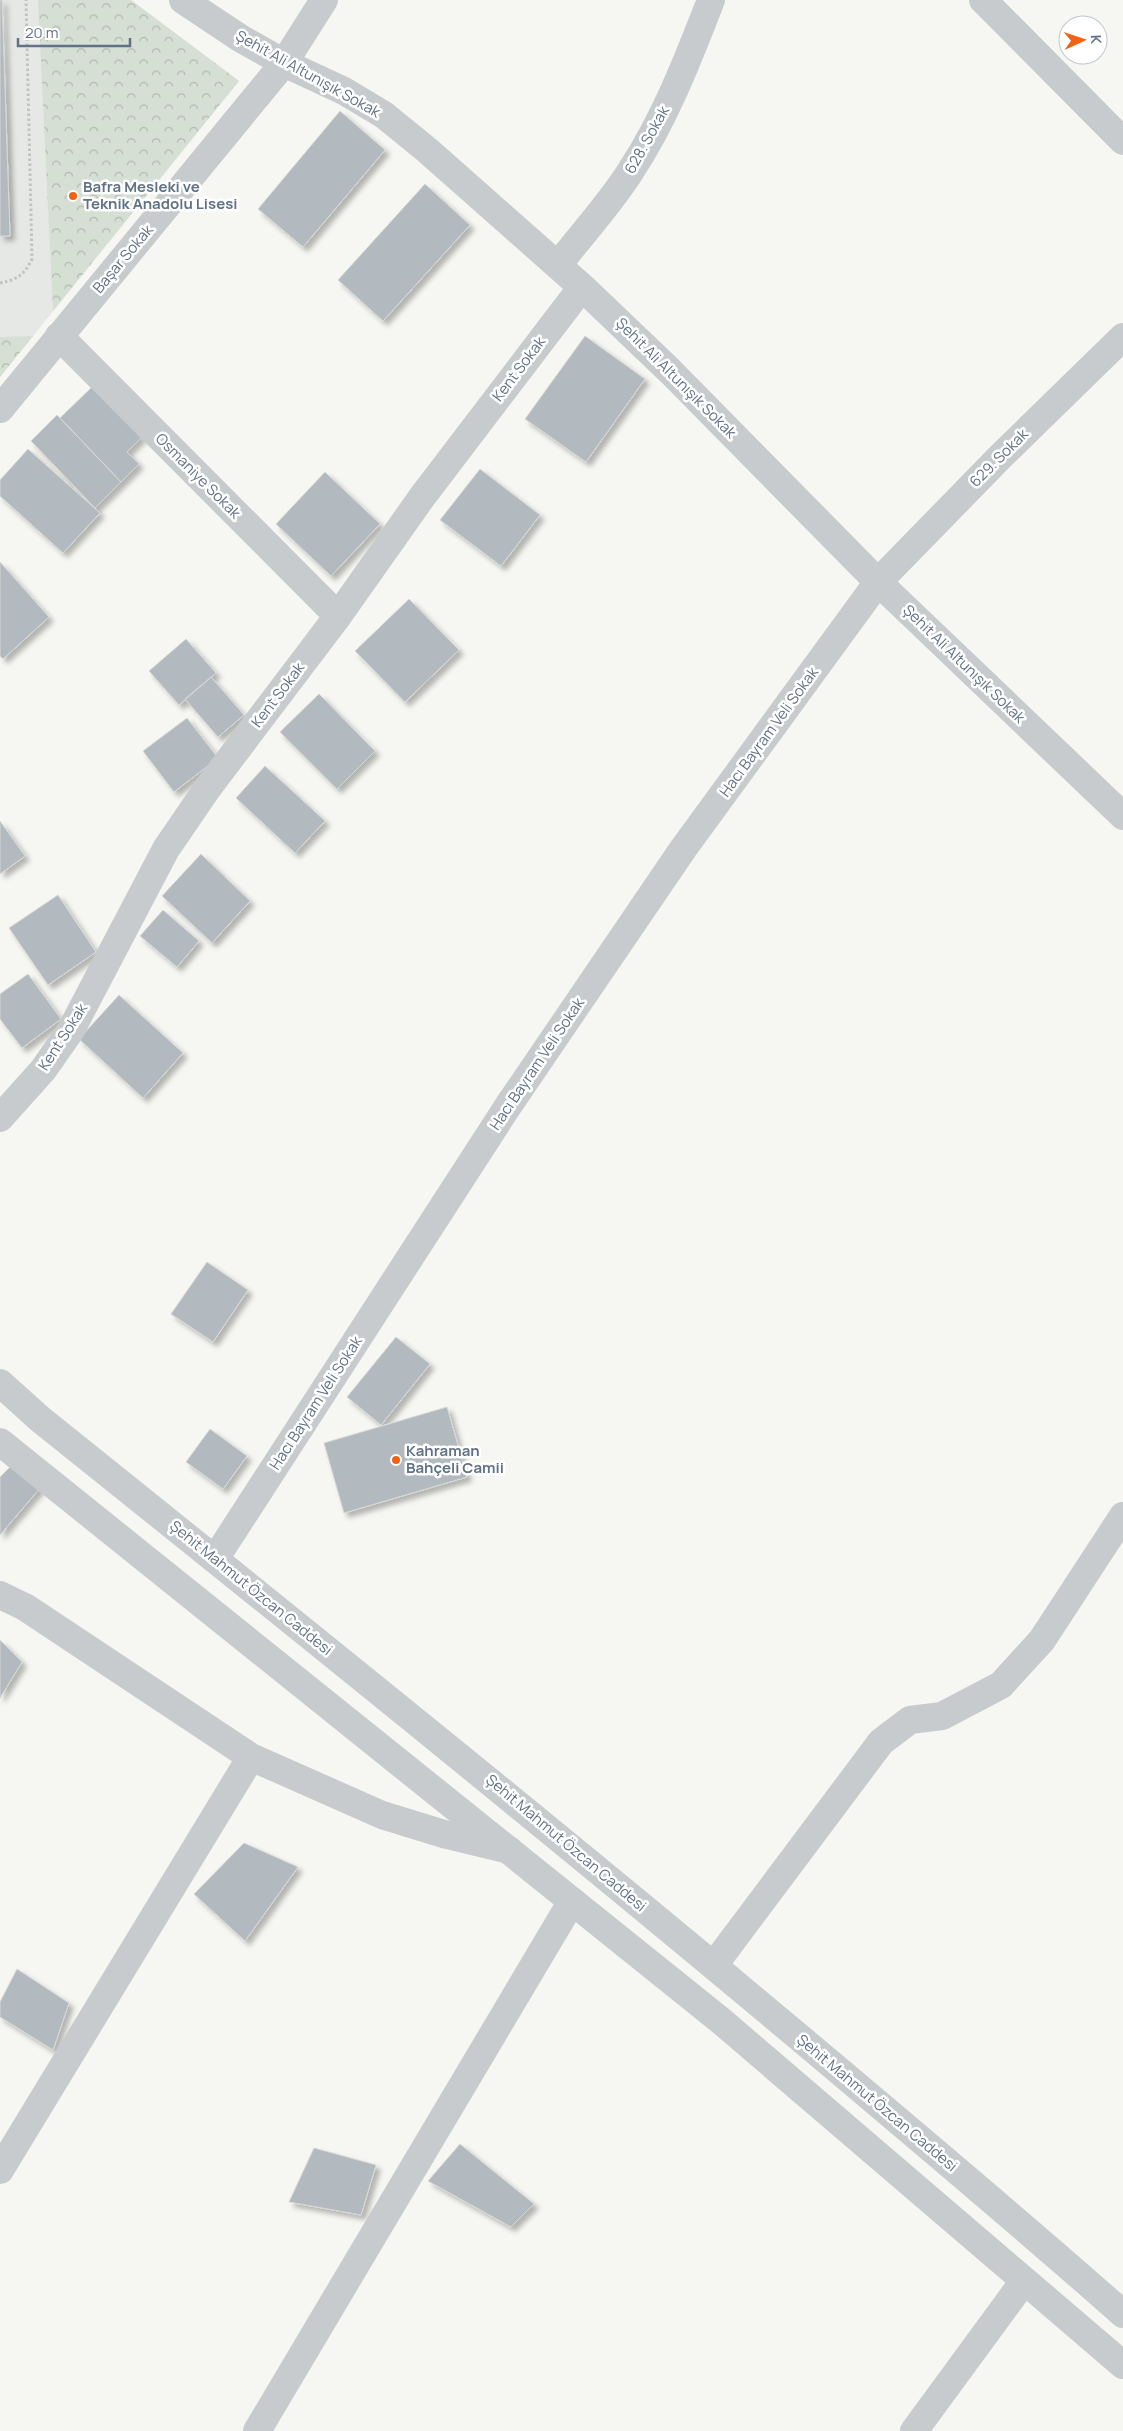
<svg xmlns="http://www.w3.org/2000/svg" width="1123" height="2431" font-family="Manrope,sans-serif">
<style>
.built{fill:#e6e8e6}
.forest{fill:url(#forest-crowns)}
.building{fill:#b2b9bf;stroke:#d7d8d5;filter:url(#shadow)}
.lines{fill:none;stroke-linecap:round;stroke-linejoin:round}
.path{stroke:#c0c2c4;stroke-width:3;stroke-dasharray:2.5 2.5;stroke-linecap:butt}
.minor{stroke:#c8cbce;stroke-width:28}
.tertiary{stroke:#c8cbce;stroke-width:28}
.poi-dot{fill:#f36115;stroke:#fff;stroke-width:2}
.labels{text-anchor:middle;stroke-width:5;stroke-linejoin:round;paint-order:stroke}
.street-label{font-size:15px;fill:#627286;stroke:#fff}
.poi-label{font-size:15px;font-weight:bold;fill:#627286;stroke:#fff;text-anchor:start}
</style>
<defs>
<pattern id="forest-crowns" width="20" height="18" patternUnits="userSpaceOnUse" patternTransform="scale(1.25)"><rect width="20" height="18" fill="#d6dfd3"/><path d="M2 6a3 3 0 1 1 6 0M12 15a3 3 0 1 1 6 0" fill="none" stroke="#b1b9b1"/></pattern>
<filter id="shadow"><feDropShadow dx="4.5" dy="4.5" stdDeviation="2.5" flood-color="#0004"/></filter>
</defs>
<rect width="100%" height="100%" fill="#f6f6f2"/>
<path class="built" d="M 0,0 L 131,0 L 239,81 L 0,377 Z"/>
<path class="forest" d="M 38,0 L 131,0 L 239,81 L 53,311 Z
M 33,336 L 0,377 L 0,337 Z"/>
<path class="building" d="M 0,0 L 2,0 L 10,236 L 0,236 Z
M 340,111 L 385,150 L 303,247 L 258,209 Z
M 425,184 L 470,225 L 383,321 L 338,280 Z
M 585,336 L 645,379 L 586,462 L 525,419 Z
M 93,386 L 142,437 L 127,452 L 139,464 L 121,482 L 60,418 Z
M 57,415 L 121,482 L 95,508 L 31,441 Z
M 28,449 L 100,513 L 63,553 L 0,496 L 0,480 Z
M 480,469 L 540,515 L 501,566 L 440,520 Z
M 325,472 L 380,524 L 331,576 L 276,524 Z
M 0,562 L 49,617 L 3,659 L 0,656 Z
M 409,599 L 459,650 L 405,702 L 355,651 Z
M 186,639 L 216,673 L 179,705 L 149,671 Z
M 211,677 L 244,715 L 218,737 L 185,699 Z
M 319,694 L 375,751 L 337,789 L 280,732 Z
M 187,718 L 218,758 L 174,792 L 143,751 Z
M 265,766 L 325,821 L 295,853 L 236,798 Z
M 0,821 L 25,856 L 0,874 Z
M 201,854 L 250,901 L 212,943 L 162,896 Z
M 58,895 L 96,952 L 48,985 L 9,928 Z
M 163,910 L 199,941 L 177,967 L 140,936 Z
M 28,974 L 61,1019 L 22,1048 L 0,1019 L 0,994 Z
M 119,995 L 183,1053 L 143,1098 L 79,1039 Z
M 207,1262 L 248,1290 L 213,1342 L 171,1314 Z
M 396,1337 L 430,1364 L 381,1425 L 347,1397 Z
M 447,1407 L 467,1477 L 344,1513 L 324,1443 Z
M 210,1429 L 247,1456 L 223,1489 L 186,1462 Z
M 11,1466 L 41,1487 L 0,1535 L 0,1477 Z
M 0,1640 L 22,1662 L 0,1698 Z
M 244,1843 L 298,1867 L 245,1941 L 194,1894 Z
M 17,1969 L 69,2003 L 53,2050 L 0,2017 L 0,2002 Z
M 460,2144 L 534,2204 L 511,2227 L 428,2181 Z
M 314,2148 L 376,2165 L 361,2215 L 289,2202 Z"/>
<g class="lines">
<path class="path" d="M 0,283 C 17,280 25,274 32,259 L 26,0"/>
<path class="minor" d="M 183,0 L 240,38 L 284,63 L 344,91 L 384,115 L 427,150 L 582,287 L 670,371 L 878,582 L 1123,816
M 983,0 L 1123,141
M 558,265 C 581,235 609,205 630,172 C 665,119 688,59 711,0
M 59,336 L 338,616
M 0,409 L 284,63 L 324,0
M 0,1118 L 43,1070 L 71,1030 L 166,849 L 207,789 L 338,616 L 422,497 L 582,287
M 215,1559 L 508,1106 L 683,849 L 878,582 L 1000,457 L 1123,337
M 0,1595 L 25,1607 L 251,1757 L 382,1815 L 447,1835 L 509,1850
M 714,1965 L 881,1742 L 910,1720 L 942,1716 L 1001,1685 L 1042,1640 L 1123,1516
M 0,2170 L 251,1757
M 257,2431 L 572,1901
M 914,2431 L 1024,2281"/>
<path class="tertiary" d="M 0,1383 L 40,1419 C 312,1637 583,1855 850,2080 C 941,2157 1033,2234 1123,2314
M 0,1442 L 720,2020 L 1123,2365"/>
</g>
<g class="poi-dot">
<circle cx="73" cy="196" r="5"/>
<circle cx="396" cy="1460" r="5"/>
</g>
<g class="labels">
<g class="street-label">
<text transform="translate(308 74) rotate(29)" y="5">Şehit Ali Altunışık Sokak</text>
<text transform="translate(647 140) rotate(-61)" y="5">628. Sokak</text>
<text transform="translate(123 259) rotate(-50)" y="5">Başar Sokak</text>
<text transform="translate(519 369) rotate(-53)" y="5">Kent Sokak</text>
<text transform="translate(676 378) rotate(45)" y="5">Şehit Ali Altunışık Sokak</text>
<text transform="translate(999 458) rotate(-45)" y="5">629. Sokak</text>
<text transform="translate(198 476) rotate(45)" y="5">Osmaniye Sokak</text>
<text transform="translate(964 664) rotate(44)" y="5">Şehit Ali Altunışık Sokak</text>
<text transform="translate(278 695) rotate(-53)" y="5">Kent Sokak</text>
<text transform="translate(769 732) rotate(-54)" y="5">Hacı Bayram Veli Sokak</text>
<text transform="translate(63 1037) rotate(-57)" y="5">Kent Sokak</text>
<text transform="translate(537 1064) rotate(-56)" y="5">Hacı Bayram Veli Sokak</text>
<text transform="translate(316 1403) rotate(-57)" y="5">Hacı Bayram Veli Sokak</text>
<text transform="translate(251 1588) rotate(39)" y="5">Şehit Mahmut Özcan Caddesi</text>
<text transform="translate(566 1843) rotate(40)" y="5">Şehit Mahmut Özcan Caddesi</text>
<text transform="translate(877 2103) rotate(40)" y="5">Şehit Mahmut Özcan Caddesi</text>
</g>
<g class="poi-label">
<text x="83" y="192">Bafra Mesleki ve<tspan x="83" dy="17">Teknik Anadolu Lisesi</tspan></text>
<text x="406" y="1456">Kahraman<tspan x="406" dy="17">Bahçeli Camii</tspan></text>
</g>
</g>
<g transform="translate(1083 40) rotate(87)"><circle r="24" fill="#ffffff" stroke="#c0c7cf"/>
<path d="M0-4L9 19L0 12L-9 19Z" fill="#f36115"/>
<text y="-8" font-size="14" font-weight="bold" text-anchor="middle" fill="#627286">K</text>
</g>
<path d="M18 38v8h112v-8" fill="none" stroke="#627286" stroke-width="2.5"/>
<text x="25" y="38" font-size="15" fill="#627286" stroke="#ffffff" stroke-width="4" paint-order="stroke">20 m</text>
</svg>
